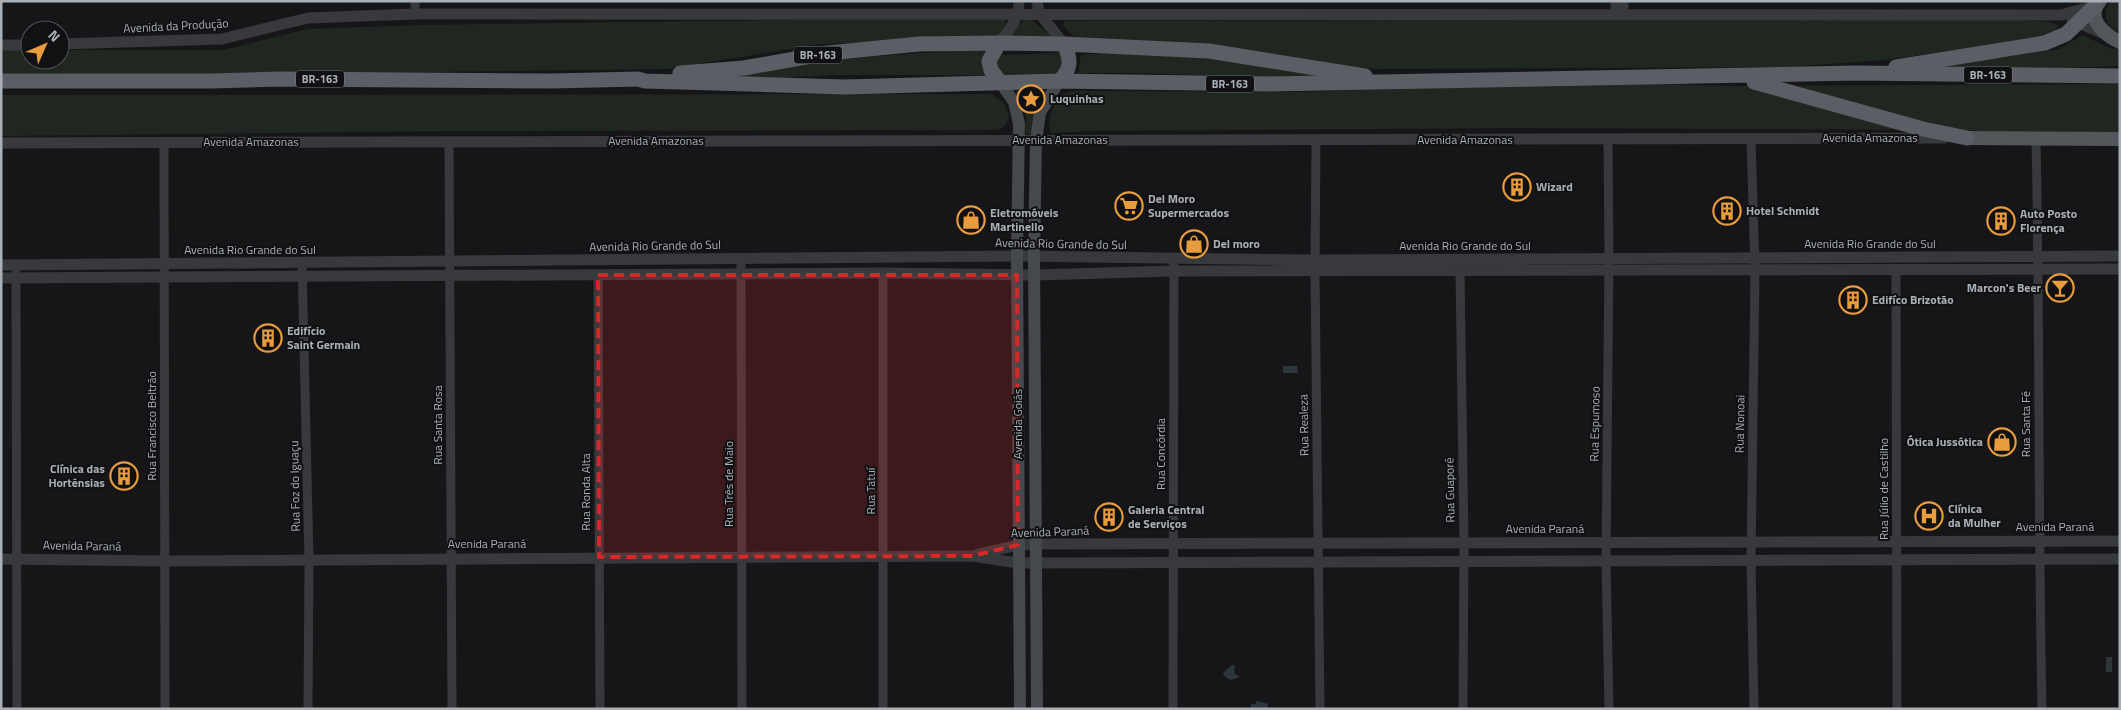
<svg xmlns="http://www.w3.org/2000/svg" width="2121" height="710" font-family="'Titillium Web',sans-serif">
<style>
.green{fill:#202720}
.water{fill:#2d363b}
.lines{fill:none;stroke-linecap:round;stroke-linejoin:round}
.minor{stroke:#37393c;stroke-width:9}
.tertiary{stroke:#37393c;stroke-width:11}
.secondary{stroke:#45484c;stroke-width:12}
.primary{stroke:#53565b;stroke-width:14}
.trunk{stroke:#5b5e64;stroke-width:15}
.marked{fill:#d62828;fill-opacity:0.2;stroke:#d62828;stroke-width:4;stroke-dasharray:10 6;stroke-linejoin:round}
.labels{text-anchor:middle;stroke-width:4;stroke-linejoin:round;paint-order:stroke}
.shield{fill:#111113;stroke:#7b8086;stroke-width:1}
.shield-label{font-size:11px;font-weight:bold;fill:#a9afb7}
.street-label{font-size:12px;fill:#a9afb7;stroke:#111113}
.poi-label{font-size:12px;font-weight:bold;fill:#a9afb7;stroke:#111113;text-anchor:start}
</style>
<rect width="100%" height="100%" fill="#161618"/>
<path class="green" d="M 2111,1 L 2120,1 L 2120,32 L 2111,29 C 2105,18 2103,12 2111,1 Z
M 1006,17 L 1004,31 L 996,38 L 820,44 L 667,69 L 267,74 L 1,73 L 1,50 L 30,50 L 30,60 L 60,60 L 60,50 L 224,50 L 307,29 L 420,25 Z
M 2001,19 L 2051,22 L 2059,26 L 2055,31 L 2040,38 L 1884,60 L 1787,67 L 1377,69 L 1075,38 L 1063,25 L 1064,21 Z
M 1024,20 L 1032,20 L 1054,39 L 1006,39 L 1017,25 Z
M 2083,35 L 2111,49 L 2120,49 L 2120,66 L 1881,75 L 2059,49 Z
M 989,48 L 990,75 L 838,75 L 722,80 L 720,77 L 786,63 Z
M 1120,52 L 1225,58 L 1337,75 L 1318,79 L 1134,73 L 1078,73 L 1081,55 Z
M 1061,53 L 1065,57 L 1059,75 L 1003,78 L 995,63 L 997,55 Z
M 1610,83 L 1737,86 L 2120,84 L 2120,132 L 2039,134 L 1963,130 L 1521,128 L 1097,131 L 1051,133 C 1046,123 1053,103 1062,95 C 1065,93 1070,92 1074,91 L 1302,92 Z
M 1015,91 L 1045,91 L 1036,110 L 1034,134 L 1026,134 L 1025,108 Z
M 992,94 L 1004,103 L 1009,116 L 1005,126 L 997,130 L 446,131 L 1,136 L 1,95 Z"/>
<path class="water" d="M 1283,366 L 1297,366 L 1298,373 L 1283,373 Z
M 2106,657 L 2112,657 L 2112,672 L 2106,672 Z
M 1232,665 L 1235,666 L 1234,673 L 1240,677 L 1231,680 L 1225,677 L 1223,673 Z
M 1256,701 L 1268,704 L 1267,709 L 1251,709 L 1251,704 L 1256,704 Z"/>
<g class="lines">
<path class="minor" d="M 1615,1 L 1615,14
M 415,14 L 415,1
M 1624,14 L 1624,1
M 2036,138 C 2040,328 2038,519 2042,709
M 1608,139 L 1609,259 L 1606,561 L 1609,709
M 1751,139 L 1755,270 L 1751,561 L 1754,709
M 1316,140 L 1315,271 L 1320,709
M 449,142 L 452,709
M 164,143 L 165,709
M 741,259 L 742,709
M 302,263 L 309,560 L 308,709
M 1896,269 L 1897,709
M 1460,272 L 1464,542 L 1463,709
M 16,273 L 17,709
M 883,273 L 883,709
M 598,275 L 600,709
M 1173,709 L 1174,259"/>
<path class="tertiary" d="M 1037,1 L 1039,13 L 1064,44
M 2072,20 L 2104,34
M 999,43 C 1010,29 1019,19 1019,1
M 60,44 L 222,39 L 308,18 L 415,14 L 2061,15 L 2094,6
M 1,45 L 30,45
M 1,143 L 1944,138
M 1,265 L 1017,256 L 1315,260 L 2120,256
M 1,278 L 883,273 L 1035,275 L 1174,271 L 2120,269
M 978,554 L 1018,545 L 1037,544 L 2120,541
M 1,559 L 164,561 L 972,556 L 1018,563 L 1036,563 L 2120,559"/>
<path class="secondary" d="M 1000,82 L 1014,102 L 1019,124 L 1017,256 L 1020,709
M 1037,709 L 1034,258 L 1036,140 L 1040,113 L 1059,81"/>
<path class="primary" d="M 2100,1 C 2084,18 2106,36 2120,42
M 1967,138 L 2120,139"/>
<path class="trunk" d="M 999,43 L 989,61 L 991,70 L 1000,82
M 1896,67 L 2045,43 L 2066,34 L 2096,5
M 680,73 L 744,68 L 828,53 L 919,44 L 999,43 L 1064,44 L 1209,51 L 1365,76
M 1,81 L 211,81 L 280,79 L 553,81 L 638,79 L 645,81 L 845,87 L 1059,81 L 1269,84 L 1855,73 L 2120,76
M 1059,81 C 1072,69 1071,59 1064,44
M 1754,82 L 1923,129 L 1967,138"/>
</g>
<path class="marked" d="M 598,275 L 1017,275 L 1018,545 L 972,556 L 599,557 Z"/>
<defs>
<g id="sight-ring" transform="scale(1.4375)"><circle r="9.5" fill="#111113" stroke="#e89c3e" stroke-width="1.5"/><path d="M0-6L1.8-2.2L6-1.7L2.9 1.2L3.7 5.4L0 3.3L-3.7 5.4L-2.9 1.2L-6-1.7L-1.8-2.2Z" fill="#e89c3e"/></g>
<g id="building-ring" transform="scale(1.4375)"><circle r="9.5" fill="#111113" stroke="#e89c3e" stroke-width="1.5"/><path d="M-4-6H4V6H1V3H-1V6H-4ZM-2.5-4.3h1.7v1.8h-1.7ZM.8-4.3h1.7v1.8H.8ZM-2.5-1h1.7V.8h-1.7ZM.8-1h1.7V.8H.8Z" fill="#e89c3e"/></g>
<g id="supermarket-ring" transform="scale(1.4375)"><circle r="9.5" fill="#111113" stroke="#e89c3e" stroke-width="1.5"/><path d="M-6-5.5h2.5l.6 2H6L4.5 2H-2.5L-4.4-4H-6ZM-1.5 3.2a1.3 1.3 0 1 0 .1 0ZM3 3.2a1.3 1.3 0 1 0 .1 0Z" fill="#e89c3e"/></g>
<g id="shop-ring" transform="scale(1.4375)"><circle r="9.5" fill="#111113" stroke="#e89c3e" stroke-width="1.5"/><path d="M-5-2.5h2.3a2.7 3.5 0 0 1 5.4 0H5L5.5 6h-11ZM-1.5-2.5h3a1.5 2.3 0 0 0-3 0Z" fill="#e89c3e"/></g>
<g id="bar-ring" transform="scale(1.4375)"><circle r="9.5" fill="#111113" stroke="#e89c3e" stroke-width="1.5"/><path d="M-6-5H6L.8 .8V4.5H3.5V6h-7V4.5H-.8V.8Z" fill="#e89c3e"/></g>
<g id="hospital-ring" transform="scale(1.4375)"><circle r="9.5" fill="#111113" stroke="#e89c3e" stroke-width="1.5"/><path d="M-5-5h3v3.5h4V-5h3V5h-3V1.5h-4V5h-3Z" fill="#e89c3e"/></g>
</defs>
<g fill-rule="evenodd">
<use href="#sight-ring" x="1031" y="99"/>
<use href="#building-ring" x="1517" y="187"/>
<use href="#supermarket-ring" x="1129" y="206"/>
<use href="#building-ring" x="1727" y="211"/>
<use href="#shop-ring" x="971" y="220"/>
<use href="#building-ring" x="2001" y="221"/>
<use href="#shop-ring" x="1194" y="244"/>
<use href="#bar-ring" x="2060" y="288"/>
<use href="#building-ring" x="1853" y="300"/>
<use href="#building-ring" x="268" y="338"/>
<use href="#shop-ring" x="2002" y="442"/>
<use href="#building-ring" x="124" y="476"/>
<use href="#hospital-ring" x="1929" y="516"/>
<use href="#building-ring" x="1109" y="517"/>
</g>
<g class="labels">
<g class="shield">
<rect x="794" y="46.5" width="48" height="17" rx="4"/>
<rect x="1964" y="66.5" width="48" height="17" rx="4"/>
<rect x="296" y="70.5" width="48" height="17" rx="4"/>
<rect x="1206" y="75.5" width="48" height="17" rx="4"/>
</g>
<g class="shield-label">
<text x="818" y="59">BR-163</text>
<text x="1988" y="79">BR-163</text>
<text x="320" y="83">BR-163</text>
<text x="1230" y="88">BR-163</text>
</g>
<g class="street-label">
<text transform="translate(176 26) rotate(-3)" y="4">Avenida da Produção</text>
<text x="1870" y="142">Avenida Amazonas</text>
<text x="1060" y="144">Avenida Amazonas</text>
<text x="1465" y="144">Avenida Amazonas</text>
<text x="656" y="145">Avenida Amazonas</text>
<text x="251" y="146">Avenida Amazonas</text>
<text transform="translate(1061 244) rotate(1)" y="4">Avenida Rio Grande do Sul</text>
<text x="1870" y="248">Avenida Rio Grande do Sul</text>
<text transform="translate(655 246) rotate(-1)" y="4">Avenida Rio Grande do Sul</text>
<text x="1465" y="250">Avenida Rio Grande do Sul</text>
<text x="250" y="254">Avenida Rio Grande do Sul</text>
<text transform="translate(1018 424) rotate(-90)" y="4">Avenida Goiás</text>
<text transform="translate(1595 424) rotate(-89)" y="4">Rua Espumoso</text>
<text transform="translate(1740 424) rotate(-89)" y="4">Rua Nonoai</text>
<text transform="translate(2026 424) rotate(-90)" y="4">Rua Santa Fé</text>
<text transform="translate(438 425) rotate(-90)" y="4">Rua Santa Rosa</text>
<text transform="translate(1304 425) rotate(-91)" y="4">Rua Realeza</text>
<text transform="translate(152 426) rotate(-90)" y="4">Rua Francisco Beltrão</text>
<text transform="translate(1161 454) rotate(-90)" y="4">Rua Concórdia</text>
<text transform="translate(729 484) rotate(-90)" y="4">Rua Três de Maio</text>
<text transform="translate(295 486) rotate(-91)" y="4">Rua Foz do Iguaçu</text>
<text transform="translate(1884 489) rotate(-90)" y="4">Rua Júlio de Castilho</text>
<text transform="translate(1450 490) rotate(-91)" y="4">Rua Guaporé</text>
<text transform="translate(871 491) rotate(-90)" y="4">Rua Tatuí</text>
<text transform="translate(586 492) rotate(-90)" y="4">Rua Ronda Alta</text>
<text x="2055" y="531">Avenida Paraná</text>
<text x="1545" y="533">Avenida Paraná</text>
<text transform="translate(1050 532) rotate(-2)" y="4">Avenida Paraná</text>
<text x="487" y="548">Avenida Paraná</text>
<text transform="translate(82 546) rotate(1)" y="4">Avenida Paraná</text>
</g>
<g class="poi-label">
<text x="1050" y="103">Luquinhas</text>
<text x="1536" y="191">Wizard</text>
<text x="1148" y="203">Del Moro<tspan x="1148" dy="14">Supermercados</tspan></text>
<text x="1746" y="215">Hotel Schmidt</text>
<text x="990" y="217">Eletromóveis<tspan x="990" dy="14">Martinello</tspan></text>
<text x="2020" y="218">Auto Posto<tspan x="2020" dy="14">Florença</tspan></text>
<text x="1213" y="248">Del moro</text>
<text x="2041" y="292" text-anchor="end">Marcon's Beer</text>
<text x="1872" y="304">Edifíco Brizotão</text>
<text x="287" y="335">Edifício<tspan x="287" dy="14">Saint Germain</tspan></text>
<text x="1983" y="446" text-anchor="end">Ótica Jussótica</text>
<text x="105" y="473" text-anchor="end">Clínica das<tspan x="105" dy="14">Hortênsias</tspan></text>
<text x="1948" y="513">Clínica<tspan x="1948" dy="14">da Mulher</tspan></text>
<text x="1128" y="514">Galeria Central<tspan x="1128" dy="14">de Serviços</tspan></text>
</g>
</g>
<rect width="2121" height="710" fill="none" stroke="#a9afb7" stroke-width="5"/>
<g transform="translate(45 45) rotate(45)"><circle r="24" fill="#111113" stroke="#4e5055"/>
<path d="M0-4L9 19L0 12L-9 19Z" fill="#e89c3e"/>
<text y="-8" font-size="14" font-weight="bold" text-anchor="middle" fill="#a9afb7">N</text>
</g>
</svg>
